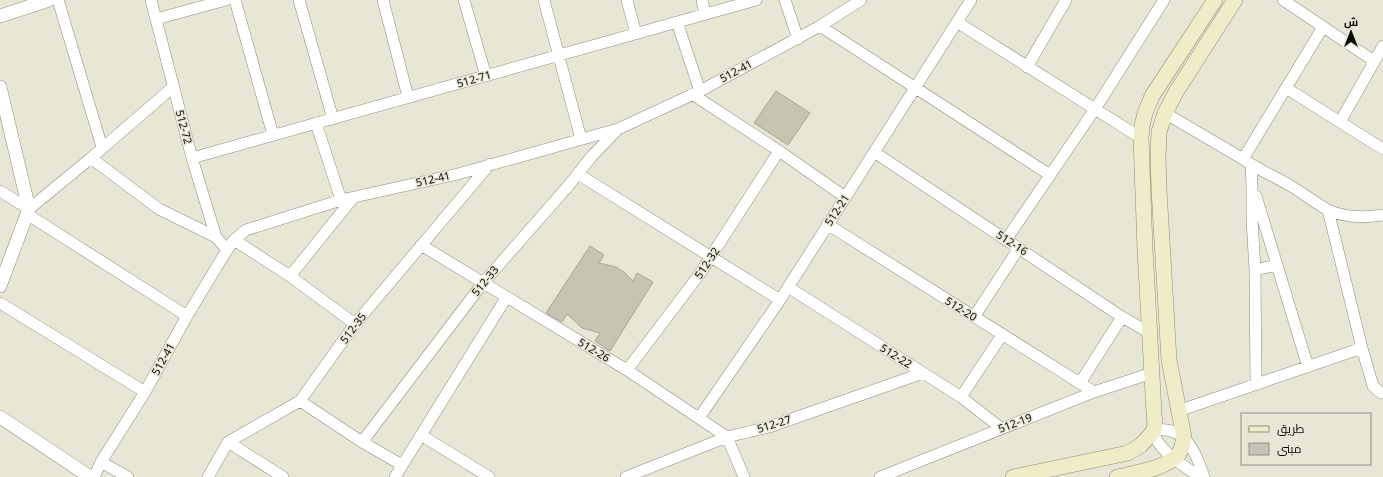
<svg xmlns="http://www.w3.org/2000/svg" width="1383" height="477" font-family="'Noto Sans',Cairo,sans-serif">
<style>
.building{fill:#c6c5b4;stroke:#a8a797}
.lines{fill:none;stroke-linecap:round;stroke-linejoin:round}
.minor-casing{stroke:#8d8c7c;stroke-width:12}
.tertiary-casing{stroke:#8d8c7c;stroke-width:14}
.secondary-casing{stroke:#8d8c7c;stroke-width:16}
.minor{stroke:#fff;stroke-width:11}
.tertiary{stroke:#fff;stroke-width:13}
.secondary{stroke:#f0ecc8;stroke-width:15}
.labels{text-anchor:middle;stroke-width:3;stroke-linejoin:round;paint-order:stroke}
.street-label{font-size:11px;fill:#0c0c07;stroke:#e8e7d6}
</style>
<rect width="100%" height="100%" fill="#e8e7d6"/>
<path class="building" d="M 776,91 L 810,113 L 788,145 L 754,123 Z
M 590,246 L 604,255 L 599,263 L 616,267 L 624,272 L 633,281 L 637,273 L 653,282 L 610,351 L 595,341 L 600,333 L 582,328 L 567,314 L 562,322 L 546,313 Z"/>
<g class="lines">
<g class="minor-casing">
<path id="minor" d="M 58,0 L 102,147
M 151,0 L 192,158 L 216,237 L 227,250
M 235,0 L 273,135
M 299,0 L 333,119
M 383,0 L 408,97
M 464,0 L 486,76
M 544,0 L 581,139
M 627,0 L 636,34
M 702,0 L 705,14
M 785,0 L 798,39
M 1283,0 L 1374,61
M 156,19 L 226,0
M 677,22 L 700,91
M 957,22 L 1141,138
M 820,26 L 1050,175
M 1027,67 L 1066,0
M 1286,88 L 1383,149
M 692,94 L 779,151 L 845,197
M 1165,113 L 1243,159 C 1257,169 1274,176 1289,185 C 1302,192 1315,203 1328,210 C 1346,218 1365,218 1383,215
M 1340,122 L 1383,46
M 316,123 L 341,200
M 874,152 L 1122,317 L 1150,333
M 91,158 L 159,209 L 216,237
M 192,158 L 756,0
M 1243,159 L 1323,27
M 1251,164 L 1252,186 L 1252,219 L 1255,270 L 1256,385
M 578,174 L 780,300
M 0,191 L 29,209 L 91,158 L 173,87
M 1256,196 L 1308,367
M 1328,210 L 1362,348 L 1373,386 L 1381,393 L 1383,393
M 27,214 L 187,316
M 827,224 L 1094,392
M 234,240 L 290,276 L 355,324
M 1006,240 L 1095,109 L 1164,0
M 421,245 L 627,370 L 727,437 L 744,477
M 1255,270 L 1277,265
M 290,276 L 353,198
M 788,287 L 961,397 L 1001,428
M 0,303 L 145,392
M 974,317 L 1019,248
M 627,370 L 699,275 L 779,151
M 1080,383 L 1122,317
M 961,397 L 1002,335
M 300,401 L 362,442 L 402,465
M 1178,411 L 1362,348
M 699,418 L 780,300 L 971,0
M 1154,430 C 1186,426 1196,452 1204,477
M 1153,432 C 1160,453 1183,465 1200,477
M 421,435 L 489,477
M 228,442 L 283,477
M 362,442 L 483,283 L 569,185 L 592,156 L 617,130
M 101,462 L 145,392 L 187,316 L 227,250 L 234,240 L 246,230 L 341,200 L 458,174 L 618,129 L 700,91 L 820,26 L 861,0
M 94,477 L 101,462 L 128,477
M 208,477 L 228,442 L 300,401 L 355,324 L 490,164
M 395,477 L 506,298
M 626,477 L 727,437 L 769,427 L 923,373
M 880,477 L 1094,392 L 1152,373"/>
</g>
<g class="tertiary-casing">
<path id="tertiary" d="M 0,16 L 49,0
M 0,87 L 29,209 L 0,286
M 0,417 L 90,477"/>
</g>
<g class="secondary-casing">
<path id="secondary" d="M 1013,477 L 1128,453 L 1141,445 L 1153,432 L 1155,425 L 1154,413 L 1145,249 L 1141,138 L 1142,126 L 1145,113 L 1152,96 L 1215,0
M 1117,477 C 1134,473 1171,468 1180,452 C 1182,448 1183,442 1184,437 L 1169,360 L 1159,189 L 1158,158 L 1159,132 L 1165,113 L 1176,92 L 1235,0"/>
</g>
<use href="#minor" class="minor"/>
<use href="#tertiary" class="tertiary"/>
<use href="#secondary" class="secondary"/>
</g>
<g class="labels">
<g class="street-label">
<text transform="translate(736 71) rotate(-28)" y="4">512-41</text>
<text transform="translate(474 79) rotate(-16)" y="4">512-71</text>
<text transform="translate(184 127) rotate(75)" y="4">512-72</text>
<text transform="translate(433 179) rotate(-13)" y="4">512-41</text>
<text transform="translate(837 210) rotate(-57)" y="4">512-21</text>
<text transform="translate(1012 243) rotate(33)" y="4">512-16</text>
<text transform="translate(707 263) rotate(-56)" y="4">512-32</text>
<text transform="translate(485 281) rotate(-51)" y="4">512-33</text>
<text transform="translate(961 309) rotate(32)" y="4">512-20</text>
<text transform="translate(353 328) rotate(-53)" y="4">512-35</text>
<text transform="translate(594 350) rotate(31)" y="4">512-26</text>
<text transform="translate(896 356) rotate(32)" y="4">512-22</text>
<text transform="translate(163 359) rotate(-61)" y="4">512-41</text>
<text transform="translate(1015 423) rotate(-21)" y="4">512-19</text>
<text transform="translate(774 424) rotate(-17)" y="4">512-27</text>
</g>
</g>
<rect x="1241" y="413" width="130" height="52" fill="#e8e7d6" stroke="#908f83"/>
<rect x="1249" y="426" width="20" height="6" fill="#f0ecc8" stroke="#908f83"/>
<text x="1277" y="433" font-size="12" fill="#0c0c07">طريق</text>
<rect x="1249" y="443" width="20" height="12" fill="#c6c5b4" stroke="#908f83"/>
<text x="1277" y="453" font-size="12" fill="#0c0c07">مبنى</text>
<g transform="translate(1351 32)" stroke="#e8e7d6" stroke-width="3" paint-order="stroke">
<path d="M0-3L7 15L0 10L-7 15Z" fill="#0c0c07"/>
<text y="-6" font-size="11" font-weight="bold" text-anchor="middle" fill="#0c0c07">ش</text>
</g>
</svg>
